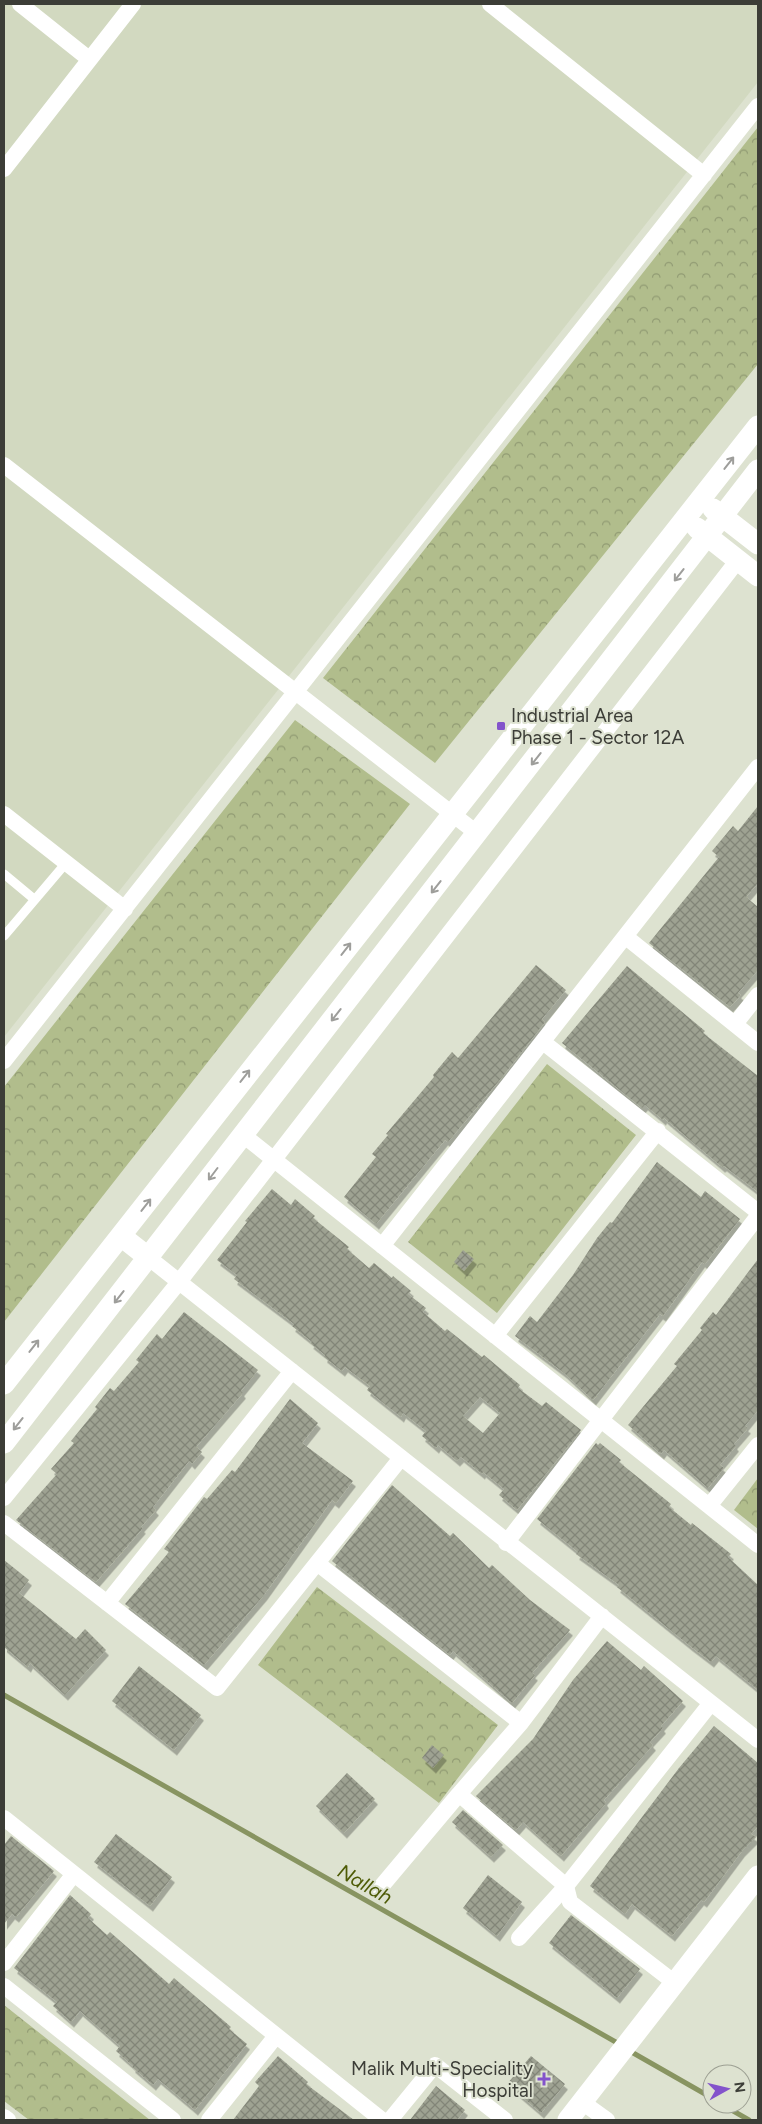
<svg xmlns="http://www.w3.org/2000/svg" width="762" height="2124" font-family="Figtree,sans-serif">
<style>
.built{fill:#d2d9c0}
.park{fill:url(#park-crowns)}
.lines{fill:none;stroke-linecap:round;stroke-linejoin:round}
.stream{stroke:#889461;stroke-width:5}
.building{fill:url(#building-cross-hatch);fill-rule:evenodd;filter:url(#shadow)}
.service{stroke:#fff;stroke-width:9}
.minor{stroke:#fff;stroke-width:16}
.tertiary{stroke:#fff;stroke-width:21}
.oneway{stroke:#9e9e9b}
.poi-dot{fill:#8353cb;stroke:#dde2d0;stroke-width:2}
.labels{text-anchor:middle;stroke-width:4;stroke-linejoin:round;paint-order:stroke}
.poi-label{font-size:19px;fill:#3c3d37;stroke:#dde2d0;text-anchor:start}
.water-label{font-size:20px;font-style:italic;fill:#4e5b06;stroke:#dde2d0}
</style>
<defs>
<pattern id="park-crowns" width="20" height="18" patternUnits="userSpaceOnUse" patternTransform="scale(1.25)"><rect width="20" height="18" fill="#b1bd8c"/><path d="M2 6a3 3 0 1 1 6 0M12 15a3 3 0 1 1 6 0" fill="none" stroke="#919b73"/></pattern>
<pattern id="building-cross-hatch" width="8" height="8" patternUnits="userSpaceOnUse" patternTransform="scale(1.25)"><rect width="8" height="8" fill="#9ea292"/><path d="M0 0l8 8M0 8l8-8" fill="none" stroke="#828578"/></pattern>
<filter id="shadow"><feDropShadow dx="3" dy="5.5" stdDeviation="0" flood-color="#0004"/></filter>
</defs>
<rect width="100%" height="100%" fill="#dde2d0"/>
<path class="built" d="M 4,4 L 758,4 L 758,82 L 4,1037 Z"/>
<path class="park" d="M 758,127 L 758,364 L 435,763 L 323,678 Z
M 295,720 L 410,804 L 4,1322 L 4,1087 Z
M 547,1064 L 636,1135 L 497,1313 L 408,1242 Z
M 758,1478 L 758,1529 L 734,1510 Z
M 317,1587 L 498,1725 L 439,1803 L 258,1665 Z
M 4,2005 L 150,2120 L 29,2120 L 4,2101 Z"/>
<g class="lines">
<path class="stream" d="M 4,1695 L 621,2045
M 628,2050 L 712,2098
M 721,2104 L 749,2120"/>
</g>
<path class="building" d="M 758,806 L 758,883 L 746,897 L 758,907 L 758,970 L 738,993 L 741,995 L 730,1007 L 649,943 L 719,857 L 712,851 L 733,826 L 738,831 Z
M 536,965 L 566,990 L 542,1019 L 545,1022 L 503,1076 L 448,1142 L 445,1140 L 376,1224 L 344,1197 L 376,1157 L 372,1154 L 388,1135 L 386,1134 L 434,1077 L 433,1075 L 452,1052 L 458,1058 Z
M 627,966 L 705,1031 L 703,1033 L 758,1076 L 758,1192 L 724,1166 L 722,1167 L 664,1118 L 663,1120 L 645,1105 L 642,1108 L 562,1043 Z
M 657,1162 L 701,1197 L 705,1191 L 740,1219 L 705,1264 L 702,1262 L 663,1316 L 660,1314 L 593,1400 L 564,1373 L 515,1336 L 530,1316 L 537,1322 L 573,1275 L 597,1238 L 610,1222 L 612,1223 Z
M 272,1189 L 291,1205 L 295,1199 L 315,1216 L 313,1218 L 349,1247 L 347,1249 L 369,1268 L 374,1263 L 392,1278 L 393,1276 L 411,1291 L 408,1294 L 426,1308 L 423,1312 L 445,1331 L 447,1329 L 482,1357 L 484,1355 L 520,1385 L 518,1388 L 542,1406 L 546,1402 L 581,1430 L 517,1510 L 499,1495 L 504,1489 L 483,1472 L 482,1474 L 461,1457 L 457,1461 L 438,1445 L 436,1448 L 422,1436 L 426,1431 L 403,1413 L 401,1417 L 367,1390 L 370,1386 L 345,1367 L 342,1371 L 324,1357 L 325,1355 L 310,1343 L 312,1342 L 292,1326 L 294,1324 L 234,1279 L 237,1275 L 217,1260 L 247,1222 L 245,1221 ZM 480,1397 L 500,1413 L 483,1433 L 463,1416 Z
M 463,1250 L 474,1259 L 464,1271 L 454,1262 Z
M 758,1259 L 758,1410 L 745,1426 L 748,1428 L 734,1444 L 736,1446 L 720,1465 L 724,1468 L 708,1488 L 664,1450 L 661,1454 L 628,1425 L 677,1366 L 674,1364 L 702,1330 L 700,1328 L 713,1312 L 716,1315 Z
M 184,1312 L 258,1370 L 241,1391 L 243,1393 L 196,1447 L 202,1452 L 192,1464 L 189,1461 L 153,1507 L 156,1510 L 141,1527 L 143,1528 L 96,1582 L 16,1520 L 57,1474 L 51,1469 L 74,1443 L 71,1441 L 97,1409 L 95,1407 L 110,1388 L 114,1391 L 139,1362 L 136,1360 L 157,1334 L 162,1339 Z
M 290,1399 L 318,1423 L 302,1443 L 353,1481 L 336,1503 L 332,1500 L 264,1595 L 204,1665 L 125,1604 L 169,1552 L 164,1549 L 204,1497 L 207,1499 L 232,1470 L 235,1472 Z
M 596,1443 L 598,1445 L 600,1443 L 621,1460 L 619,1462 L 671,1504 L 669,1507 L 691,1525 L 692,1523 L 731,1554 L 728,1557 L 758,1585 L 758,1690 L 716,1656 L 711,1662 L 690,1646 L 617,1587 L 619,1585 L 576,1554 L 578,1552 L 537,1519 Z
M 392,1485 L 450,1536 L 453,1533 L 489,1568 L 492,1565 L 530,1600 L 570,1630 L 532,1673 L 535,1675 L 512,1703 L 453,1651 L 450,1655 L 332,1561 Z
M 4,1560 L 29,1580 L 19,1593 L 76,1639 L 85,1629 L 106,1650 L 65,1695 L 30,1663 L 28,1667 L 4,1647 Z
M 607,1641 L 641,1670 L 644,1666 L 683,1701 L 661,1726 L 663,1728 L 650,1742 L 653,1745 L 604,1800 L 606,1803 L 561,1856 L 523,1822 L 516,1830 L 476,1796 L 533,1739 L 573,1680 Z
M 139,1666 L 201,1715 L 174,1750 L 112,1701 Z
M 714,1726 L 758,1763 L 758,1826 L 751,1834 L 756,1837 L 742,1851 L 704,1902 L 701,1900 L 672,1936 L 632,1904 L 625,1914 L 590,1886 L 679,1768 Z
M 432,1745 L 444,1755 L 433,1768 L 422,1758 Z
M 347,1773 L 375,1799 L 344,1833 L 316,1806 Z
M 463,1810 L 503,1845 L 491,1857 L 452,1822 Z
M 116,1834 L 172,1877 L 150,1906 L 94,1862 Z
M 11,1836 L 54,1871 L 16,1917 L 12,1914 L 4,1924 L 4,1845 Z
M 488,1875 L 522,1902 L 497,1936 L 463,1908 Z
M 70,1895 L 91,1914 L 88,1918 L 107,1935 L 110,1932 L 169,1984 L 174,1978 L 231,2027 L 229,2029 L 247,2044 L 195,2110 L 158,2079 L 153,2085 L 132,2067 L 133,2066 L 116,2051 L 120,2046 L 80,2011 L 71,2022 L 53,2006 L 57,2002 L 14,1968 Z
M 571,1915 L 640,1969 L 617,1998 L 549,1943 Z
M 278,2056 L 308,2082 L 306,2084 L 354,2120 L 233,2120 L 259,2086 L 255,2082 Z
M 531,2056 L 565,2084 L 541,2113 L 507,2084 Z
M 436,2086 L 465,2110 L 457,2120 L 410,2120 Z"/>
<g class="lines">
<path class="service" d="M 4,874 L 34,899
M 4,936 L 66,863"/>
<path class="minor" d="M 20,4 L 89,59
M 490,4 L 704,175
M 4,169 L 133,4
M 4,465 L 478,834
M 4,814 L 125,909
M 626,937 L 758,1043
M 735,1024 L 758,995
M 543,1042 L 758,1212
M 4,1061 L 758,106
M 243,1135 L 758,1545
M 382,1246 L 758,767
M 149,1258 L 758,1740
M 495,1336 L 658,1131
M 4,1498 L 179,1282 L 738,560
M 709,1506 L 758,1445
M 4,1523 L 217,1688 L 401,1458
M 506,1543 L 758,1216
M 317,1563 L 521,1723
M 107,1603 L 292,1371
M 602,1616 L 521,1723 L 459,1794 L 566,1886 L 711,1703
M 4,1818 L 382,2120
M 380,1888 L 459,1794
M 519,1938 L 566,1886 L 570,1902 L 675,1983
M 4,1963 L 74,1874
M 4,1986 L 173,2120
M 582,2102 L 607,2120
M 4,2117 L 8,2120
M 209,2120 L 276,2036
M 390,2120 L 435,2065 L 505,2120"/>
<path class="tertiary" d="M 713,509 L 758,544
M 697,528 L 758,576
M 121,1236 L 149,1258
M 4,1384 L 758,426
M 4,1443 L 758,470
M 568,2120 L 758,1876"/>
</g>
<defs><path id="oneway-shaft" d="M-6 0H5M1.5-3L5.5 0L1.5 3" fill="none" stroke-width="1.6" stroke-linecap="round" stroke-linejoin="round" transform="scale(1.25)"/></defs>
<g class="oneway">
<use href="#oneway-shaft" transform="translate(729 463) rotate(-52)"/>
<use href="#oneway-shaft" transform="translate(679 575) rotate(128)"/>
<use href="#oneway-shaft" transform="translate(536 759) rotate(128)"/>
<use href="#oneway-shaft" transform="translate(436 887) rotate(128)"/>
<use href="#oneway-shaft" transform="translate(346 949) rotate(-52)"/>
<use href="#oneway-shaft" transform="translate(336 1015) rotate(128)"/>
<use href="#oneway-shaft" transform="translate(245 1076) rotate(-52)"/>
<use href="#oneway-shaft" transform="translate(213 1174) rotate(127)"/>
<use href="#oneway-shaft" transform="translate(146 1205) rotate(-52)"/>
<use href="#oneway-shaft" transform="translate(119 1297) rotate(128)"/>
<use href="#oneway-shaft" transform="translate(34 1346) rotate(-52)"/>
<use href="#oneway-shaft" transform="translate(18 1424) rotate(128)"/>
</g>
<g class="poi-dot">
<rect x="496" y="721" width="10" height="10" rx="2.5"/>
<path d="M541.5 2071.5h5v5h5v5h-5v5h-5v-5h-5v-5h5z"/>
</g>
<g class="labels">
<g class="poi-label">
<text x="511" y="722">Industrial Area<tspan x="511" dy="22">Phase 1 - Sector 12A</tspan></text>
<text x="533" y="2075" text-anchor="end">Malik Multi-Speciality<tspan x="533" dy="22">Hospital</tspan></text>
</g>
<g class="water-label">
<text transform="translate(365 1884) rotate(30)" y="7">Nallah</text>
</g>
</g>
<rect width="762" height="2124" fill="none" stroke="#3c3d37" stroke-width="10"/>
<g transform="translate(727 2089) rotate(82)"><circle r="24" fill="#dde2d0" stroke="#9da093"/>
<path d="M0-4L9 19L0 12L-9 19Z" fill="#8353cb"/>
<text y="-8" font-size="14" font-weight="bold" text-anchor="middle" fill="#3c3d37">N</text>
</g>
</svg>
